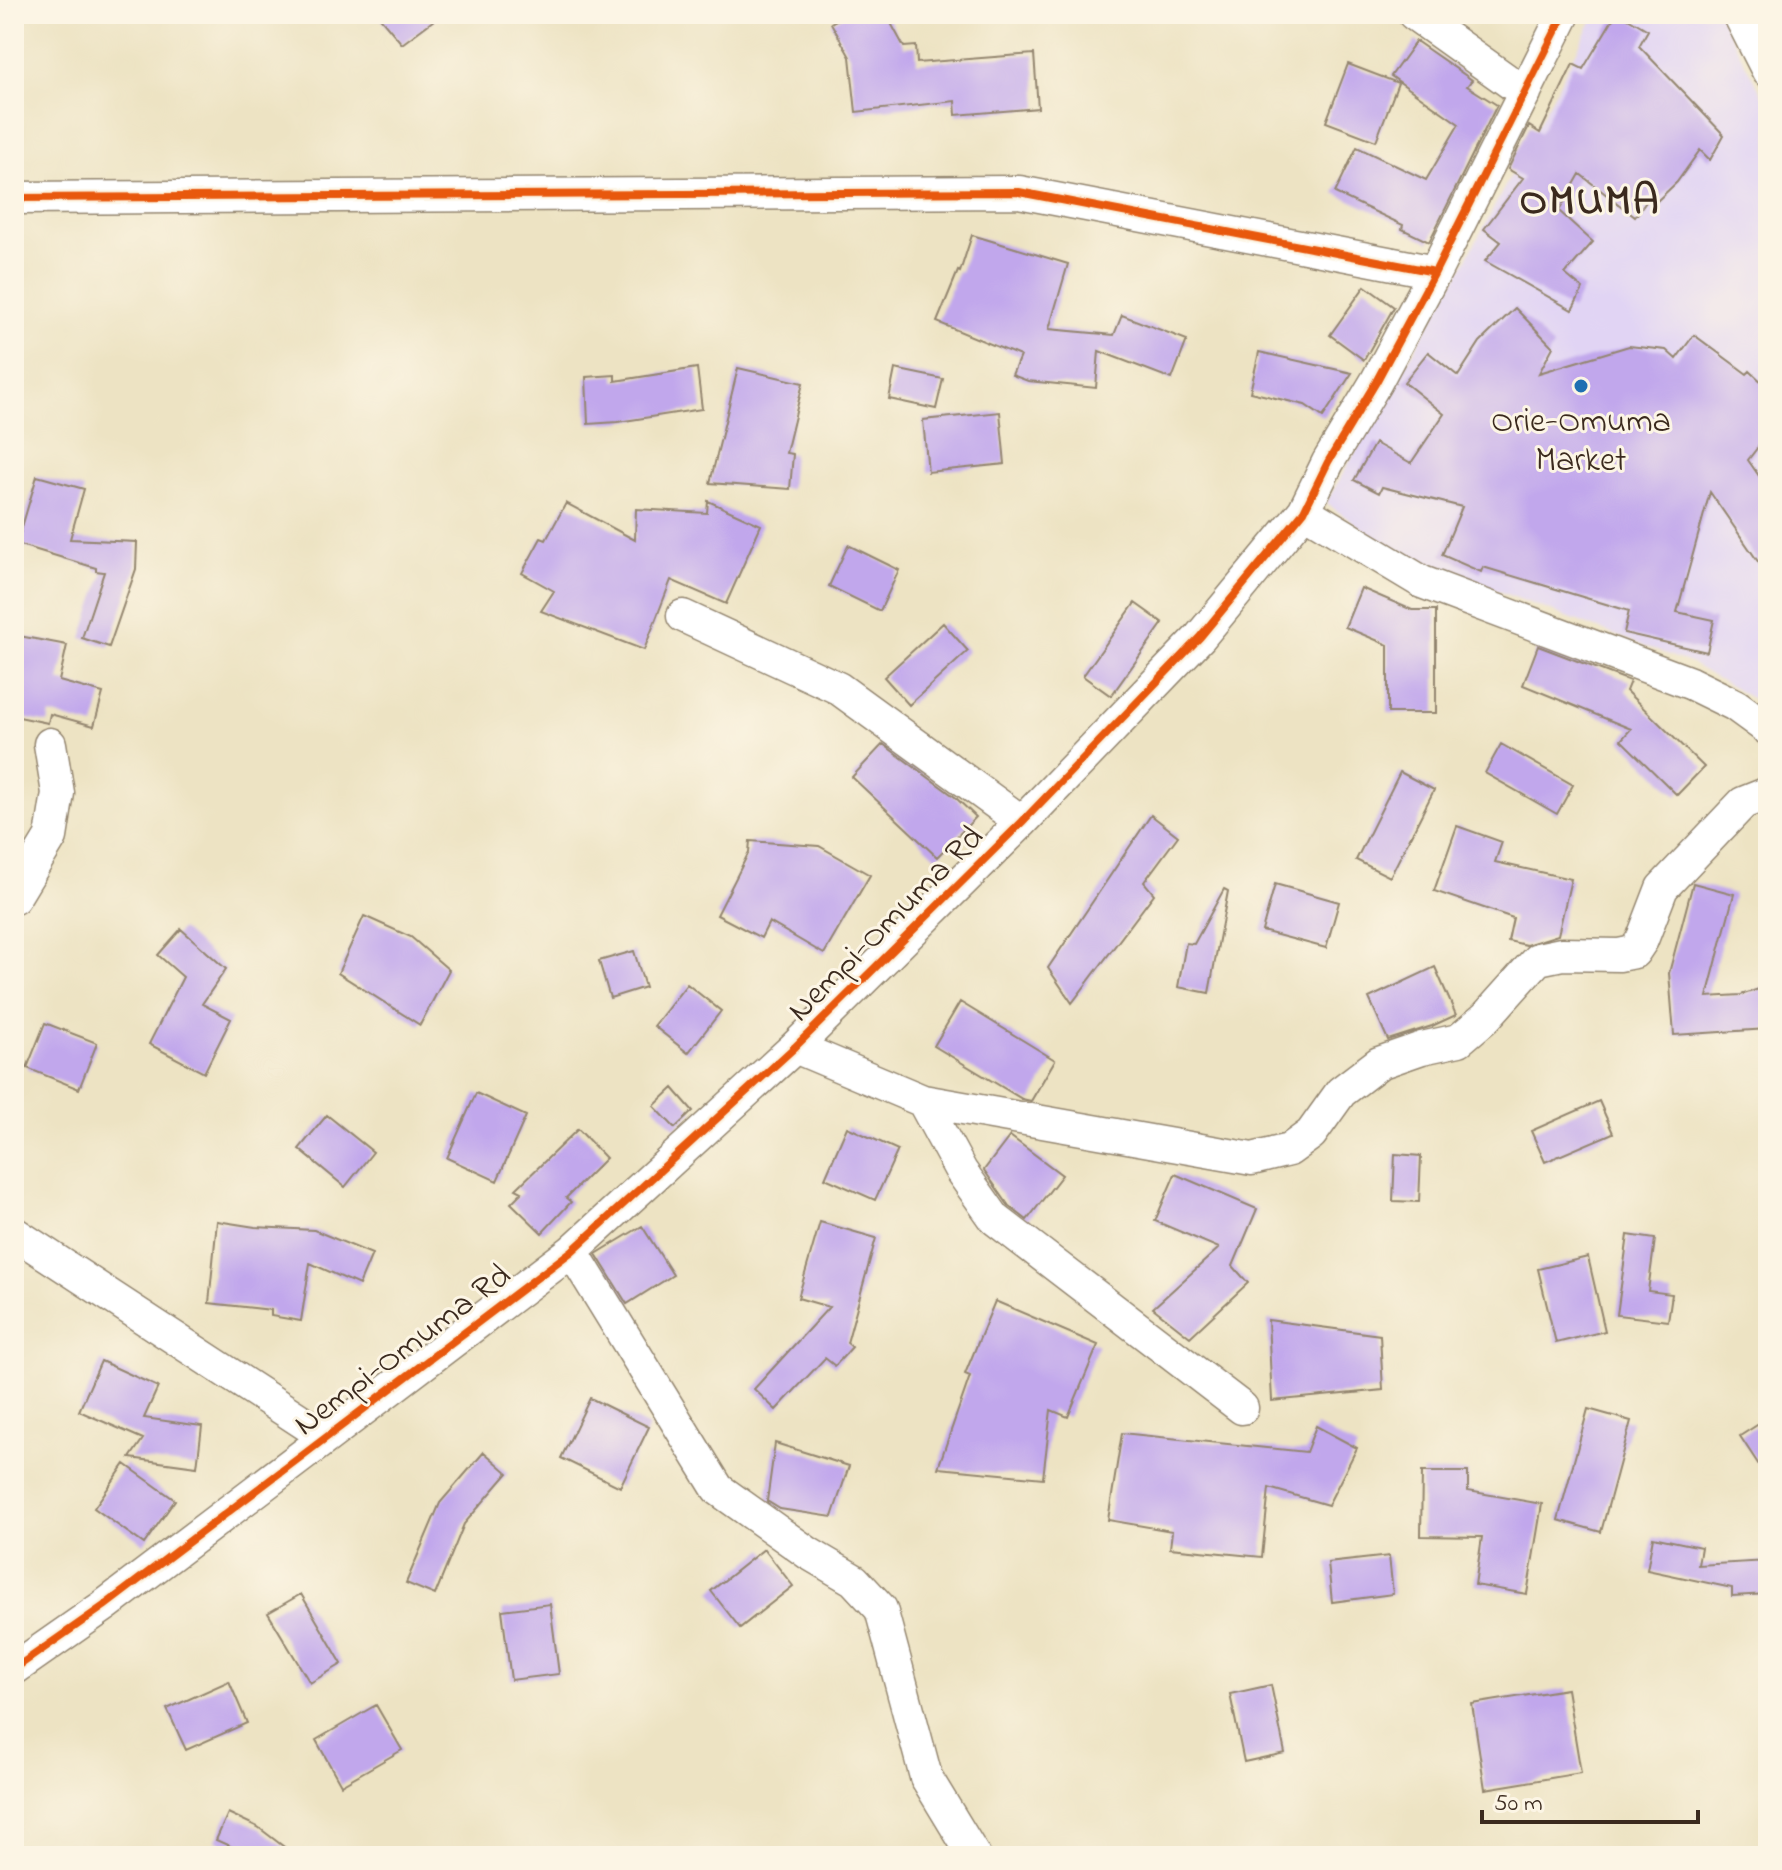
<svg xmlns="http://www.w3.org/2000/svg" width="1782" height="1870" font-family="'Indie Flower',sans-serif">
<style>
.built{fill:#e1d4f4}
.building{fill:#c1a7ec}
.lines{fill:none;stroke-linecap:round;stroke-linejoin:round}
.minor-casing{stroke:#948670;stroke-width:35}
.minor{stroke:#fff;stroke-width:32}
.cycleway-casing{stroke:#fcf5e5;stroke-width:13}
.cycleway{stroke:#e8590c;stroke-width:8}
.poi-dot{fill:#1f6fb2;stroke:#fcf5e5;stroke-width:3}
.labels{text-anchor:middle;stroke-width:6;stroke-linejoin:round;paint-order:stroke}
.poi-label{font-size:34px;fill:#3b2a1e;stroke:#fcf5e5}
.street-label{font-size:34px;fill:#3b2a1e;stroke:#fcf5e5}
.district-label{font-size:42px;font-weight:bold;letter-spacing:2px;fill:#3b2a1e;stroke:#fcf5e5}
</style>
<rect width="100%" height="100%" fill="#fcf5e5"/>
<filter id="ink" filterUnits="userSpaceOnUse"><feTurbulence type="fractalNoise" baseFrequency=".0125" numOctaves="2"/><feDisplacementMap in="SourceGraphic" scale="16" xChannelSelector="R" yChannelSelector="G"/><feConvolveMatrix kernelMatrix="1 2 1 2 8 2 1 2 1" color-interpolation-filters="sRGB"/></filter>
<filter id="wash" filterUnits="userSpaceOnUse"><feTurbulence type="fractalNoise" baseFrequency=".006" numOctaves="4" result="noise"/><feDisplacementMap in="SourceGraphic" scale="32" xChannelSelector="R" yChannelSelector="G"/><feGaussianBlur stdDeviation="1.8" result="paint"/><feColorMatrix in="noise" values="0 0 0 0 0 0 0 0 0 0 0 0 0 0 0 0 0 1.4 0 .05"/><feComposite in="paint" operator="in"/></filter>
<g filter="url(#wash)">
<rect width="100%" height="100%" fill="#ede3c3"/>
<path class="built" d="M 1596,14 L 1719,14 L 1768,106 L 1767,704 L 1749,697 L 1692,664 L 1397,553 L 1326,503 L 1462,268 Z"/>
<g id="blocks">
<path class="building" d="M 377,14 L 442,14 L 402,44 Z
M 847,14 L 886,14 L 904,47 L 916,46 L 917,63 L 1034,54 L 1038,108 L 956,115 L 955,101 L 856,112 L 850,57 L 831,23 Z
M 1616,14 L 1621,14 L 1648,30 L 1639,46 L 1724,135 L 1710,160 L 1700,150 L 1677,182 L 1657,201 L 1651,195 L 1635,217 L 1580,174 L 1559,211 L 1593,242 L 1565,274 L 1583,289 L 1572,310 L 1485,261 L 1501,242 L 1484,229 L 1523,178 L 1508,169 L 1529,126 L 1540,133 L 1573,64 L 1583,69 Z
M 1416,41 L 1472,80 L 1467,86 L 1497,105 L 1429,242 L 1402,229 L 1403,225 L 1335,193 L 1357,147 L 1426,180 L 1459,124 L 1391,76 Z
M 1348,64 L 1398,83 L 1376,141 L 1326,122 Z
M 972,235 L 1068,264 L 1049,329 L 1114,335 L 1122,315 L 1187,340 L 1172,379 L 1099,351 L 1096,388 L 1028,381 L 1012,375 L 1020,356 L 937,322 L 958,271 L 960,272 Z
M 1365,286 L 1394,307 L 1364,360 L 1330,335 Z
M 1515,308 L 1553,347 L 1539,373 L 1629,346 L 1666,350 L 1676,359 L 1694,335 L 1747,374 L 1750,371 L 1768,388 L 1768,434 L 1748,460 L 1768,489 L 1768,576 L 1710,492 L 1677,612 L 1714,620 L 1707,652 L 1624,633 L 1629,611 L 1483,567 L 1481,572 L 1442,555 L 1462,507 L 1382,487 L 1379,493 L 1354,480 L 1375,443 L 1411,463 L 1444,414 L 1404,382 L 1428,352 L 1458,376 L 1480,342 Z
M 1259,352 L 1352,373 L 1323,417 L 1305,405 L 1250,392 Z
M 697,368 L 702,409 L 618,422 L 588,424 L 586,377 L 615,375 L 615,381 Z
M 738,368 L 803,383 L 786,453 L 793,454 L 790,489 L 710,483 Z
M 895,369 L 943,379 L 936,409 L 889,399 Z
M 1000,412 L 1005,464 L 928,472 L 923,420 Z
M 37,476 L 84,489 L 70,539 L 137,542 L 136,569 L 109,647 L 82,638 L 104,572 L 96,571 L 96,568 L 17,544 Z
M 708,501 L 761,525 L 726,604 L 671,580 L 644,650 L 541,611 L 554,591 L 522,573 L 541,538 L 546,540 L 566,503 L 635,540 L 636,509 L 707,513 Z
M 848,545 L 899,570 L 880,611 L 829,586 Z
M 1361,588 L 1412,610 L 1436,610 L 1436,713 L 1388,713 L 1388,645 L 1345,627 Z
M 1135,603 L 1163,623 L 1111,696 L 1083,676 Z
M 943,623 L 968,651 L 909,705 L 884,677 Z
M 14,635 L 67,645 L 59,681 L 103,693 L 94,726 L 50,714 L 48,723 L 14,716 Z
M 1538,646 L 1630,681 L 1626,691 L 1704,767 L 1677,795 L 1621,740 L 1631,729 L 1523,685 Z
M 883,744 L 955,797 L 976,817 L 937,857 L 852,777 Z
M 1501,744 L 1573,785 L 1557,814 L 1485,773 Z
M 1400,772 L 1434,790 L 1390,877 L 1356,860 Z
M 1151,815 L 1178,836 L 1144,882 L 1154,894 L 1072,1003 L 1048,968 Z
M 1457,826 L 1502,842 L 1495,862 L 1571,879 L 1558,935 L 1526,945 L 1508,941 L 1513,918 L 1434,891 Z
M 750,841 L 819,846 L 870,875 L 824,954 L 769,922 L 761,938 L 717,915 L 749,852 Z
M 1693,883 L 1734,894 L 1707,997 L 1741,995 L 1768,986 L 1768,1029 L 1674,1035 L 1669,973 Z
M 1275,884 L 1339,902 L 1326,948 L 1262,931 Z
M 1224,889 L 1228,891 L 1209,993 L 1178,987 L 1186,943 L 1194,944 Z
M 364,916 L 411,937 L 449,970 L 420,1025 L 338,973 Z
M 181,929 L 226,969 L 202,1004 L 231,1019 L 204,1073 L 149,1044 L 183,977 L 158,955 Z
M 634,951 L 645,987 L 610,998 L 599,961 Z
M 1435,967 L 1456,1015 L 1432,1026 L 1388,1040 L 1369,998 Z
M 687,984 L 721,1011 L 688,1053 L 654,1026 Z
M 960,1002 L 1055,1060 L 1031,1101 L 1022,1099 L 934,1046 Z
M 45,1023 L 97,1043 L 79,1089 L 27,1068 Z
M 673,1088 L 693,1111 L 675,1128 L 654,1106 Z
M 476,1093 L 526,1116 L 497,1181 L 447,1158 Z
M 1599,1101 L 1613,1133 L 1545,1162 L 1531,1131 Z
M 327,1115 L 373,1152 L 345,1187 L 299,1149 Z
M 847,1127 L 898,1150 L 875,1200 L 825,1178 Z
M 578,1129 L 606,1158 L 566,1198 L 571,1202 L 542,1233 L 511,1203 L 522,1192 L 516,1189 Z
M 1010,1136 L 1062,1175 L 1027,1220 L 1009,1206 L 984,1170 Z
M 1395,1154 L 1421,1156 L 1419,1202 L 1393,1201 Z
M 1175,1174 L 1257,1209 L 1233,1266 L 1248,1283 L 1190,1337 L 1153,1308 L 1219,1248 L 1155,1221 Z
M 217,1221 L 255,1227 L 314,1230 L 372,1254 L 359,1285 L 310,1263 L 301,1321 L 271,1316 L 271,1310 L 209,1303 Z
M 820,1222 L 876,1238 L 847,1343 L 852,1347 L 835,1366 L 825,1358 L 776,1410 L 754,1389 L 829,1307 L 798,1298 Z
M 642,1226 L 673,1275 L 627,1304 L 596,1254 Z
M 1628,1235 L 1655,1239 L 1648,1291 L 1672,1294 L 1668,1321 L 1617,1315 Z
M 1588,1257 L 1605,1331 L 1556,1343 L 1538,1269 Z
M 995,1301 L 1098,1345 L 1068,1417 L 1051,1410 L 1043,1478 L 938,1468 L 970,1376 L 965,1374 Z
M 1268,1320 L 1380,1335 L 1383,1390 L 1272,1401 Z
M 101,1361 L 158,1387 L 144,1418 L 202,1426 L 197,1467 L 130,1458 L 143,1439 L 79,1411 Z
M 590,1398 L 649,1427 L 620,1487 L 561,1458 Z
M 1588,1409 L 1631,1421 L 1601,1532 L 1558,1520 Z
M 1768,1418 L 1768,1479 L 1740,1436 Z
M 1316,1426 L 1357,1448 L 1328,1505 L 1269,1488 L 1262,1557 L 1170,1548 L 1172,1531 L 1108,1520 L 1122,1433 L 1306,1452 Z
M 775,1443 L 849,1466 L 832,1517 L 780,1509 L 767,1501 Z
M 484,1452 L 508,1473 L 464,1524 L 435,1595 L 406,1583 L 440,1503 Z
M 125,1464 L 175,1500 L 144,1544 L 94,1508 Z
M 1422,1472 L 1468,1472 L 1468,1491 L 1542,1504 L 1527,1594 L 1475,1585 L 1482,1537 L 1421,1536 Z
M 1653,1537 L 1701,1547 L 1698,1565 L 1768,1561 L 1768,1594 L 1732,1596 L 1732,1588 L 1647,1570 Z
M 764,1549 L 793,1586 L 740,1628 L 711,1591 Z
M 1389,1556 L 1393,1594 L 1332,1602 L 1328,1563 Z
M 301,1594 L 342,1664 L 310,1683 L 268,1613 Z
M 550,1604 L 559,1674 L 511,1680 L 502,1610 Z
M 229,1681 L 247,1723 L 186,1750 L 167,1709 Z
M 1271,1685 L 1285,1753 L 1244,1762 L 1230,1694 Z
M 1567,1689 L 1581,1773 L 1485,1789 L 1472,1704 Z
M 376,1705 L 402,1750 L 341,1785 L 316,1740 Z
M 228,1813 L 258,1827 L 296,1856 L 252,1856 L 216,1840 Z"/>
</g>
</g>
<g filter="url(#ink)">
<use href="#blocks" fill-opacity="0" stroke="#948670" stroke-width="2"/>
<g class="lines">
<g class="minor-casing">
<path id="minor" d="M 1414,14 L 1525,93
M 1739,14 L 1768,71
M 14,198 L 1019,192 L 1435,272
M 1304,511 L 1422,582 L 1690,683 L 1735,705 L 1768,729
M 683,616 L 838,688 L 1022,822
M 14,898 L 51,837 L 58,793 L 50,744
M 795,1047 L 923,1101 L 1252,1159 L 1289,1150 L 1311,1134 L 1341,1092 L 1379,1063 L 1422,1048 L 1459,1040 L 1486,1017 L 1538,959 L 1562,954 L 1619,955 L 1634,952 L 1642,940 L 1662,888 L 1743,803 L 1768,793
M 923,1101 L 961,1171 L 995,1219 L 1242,1408
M 14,1233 L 326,1437
M 572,1251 L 718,1489 L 808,1553 L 854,1580 L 881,1609 L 926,1777 L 974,1856
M 14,1669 L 104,1606 L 572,1251 L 795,1047 L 1022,822 L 1200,637 L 1304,511 L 1328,462 L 1376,382 L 1435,272 L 1564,14"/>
</g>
<use href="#minor" class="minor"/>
<g class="cycleway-casing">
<path id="cycleway" d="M 14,198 L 1019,192 L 1435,272
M 14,1669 L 104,1606 L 572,1251 L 795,1047 L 1022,822 L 1200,637 L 1304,511 L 1328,462 L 1376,382 L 1435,272 L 1564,14"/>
</g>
<use href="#cycleway" class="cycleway"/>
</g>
</g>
<circle class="poi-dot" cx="1581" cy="386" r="8"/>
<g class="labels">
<g class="poi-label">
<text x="1581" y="431">Orie-Omuma<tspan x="1581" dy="39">Market</tspan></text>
</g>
<g class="street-label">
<text transform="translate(884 922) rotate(-45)" y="12">Nempi-Omuma Rd</text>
<text transform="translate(401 1348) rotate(-37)" y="12">Nempi-Omuma Rd</text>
</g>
<g class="district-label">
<text x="1590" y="213">OMUMA</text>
</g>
</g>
<rect width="1782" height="1870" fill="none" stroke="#fcf5e5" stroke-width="48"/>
<path d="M1482 1810v12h216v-12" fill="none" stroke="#3b2a1e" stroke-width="4"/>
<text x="1494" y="1810" font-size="24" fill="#3b2a1e" stroke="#fcf5e5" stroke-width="6" paint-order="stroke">50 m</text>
</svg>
